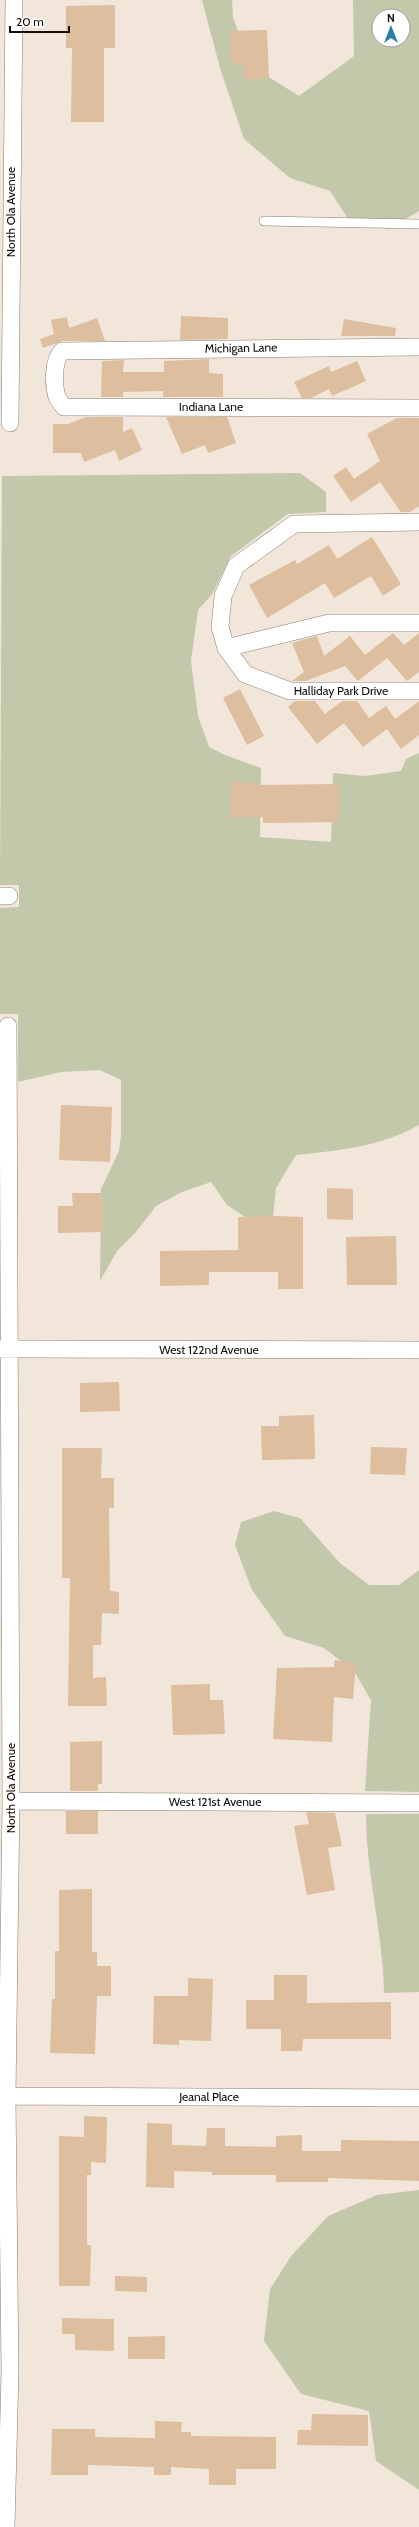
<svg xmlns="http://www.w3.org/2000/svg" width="419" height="2527" font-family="Cabin,sans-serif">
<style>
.green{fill:#c3c8ab;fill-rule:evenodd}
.building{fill:#ddbe9e}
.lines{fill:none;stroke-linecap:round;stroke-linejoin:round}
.lane-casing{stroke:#877d71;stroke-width:10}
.street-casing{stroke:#877d71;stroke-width:18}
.lane{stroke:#fff;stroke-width:9}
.street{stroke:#fff;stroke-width:17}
.labels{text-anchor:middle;stroke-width:3.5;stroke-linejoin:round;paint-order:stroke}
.street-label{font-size:12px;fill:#100c08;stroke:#fff}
</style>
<rect width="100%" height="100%" fill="#f2e6da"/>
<path class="green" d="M 202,0 L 232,0 L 233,18 L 253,67 L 299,96 L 354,56 L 353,0 L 419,0 L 419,211 L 389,229 L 349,220 L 330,191 L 290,178 L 244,139 L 220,68 ZM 379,16 L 403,16 L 403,40 L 379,40 Z
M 300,473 L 326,492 L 326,512 L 288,514 L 231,556 L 213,593 L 198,610 L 191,661 L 198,716 L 209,747 L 225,755 L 261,768 L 260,837 L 331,842 L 333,773 L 365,776 L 401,771 L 406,759 L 419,753 L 419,1125 C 383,1146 337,1151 296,1155 L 276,1188 L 273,1217 L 260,1227 L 227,1205 L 211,1182 L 182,1192 L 156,1206 L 136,1232 L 117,1251 L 100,1281 L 101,1189 L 119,1151 L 121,1135 L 121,1080 L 100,1070 L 61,1072 L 18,1082 L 18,1014 L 0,1014 L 0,908 L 19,907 L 19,885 L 0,885 L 2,476 Z
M 274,1511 L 300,1518 L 340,1563 L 369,1585 L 399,1585 L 419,1570 L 419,1792 L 365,1791 L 371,1700 L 354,1671 L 324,1648 L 285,1636 L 252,1590 L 235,1545 L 241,1522 Z
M 366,1814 L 419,1814 L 419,1992 L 384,1993 C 383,1933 366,1874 366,1814 Z
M 419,2190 L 419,2490 L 376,2461 L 369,2411 L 301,2394 L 264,2341 L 270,2289 L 292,2255 L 328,2216 L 377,2195 Z"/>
<path class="building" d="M 115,5 L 115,48 L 104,48 L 104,122 L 71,122 L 72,48 L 66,48 L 66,6 Z
M 267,30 L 269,78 L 244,79 L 243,63 L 231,63 L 230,31 Z
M 181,316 L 228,318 L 228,339 L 180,340 Z
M 67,317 L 69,328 L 97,318 L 105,341 L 62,341 L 43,348 L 40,339 L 54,334 L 51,320 Z
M 344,319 L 396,328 L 395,336 L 341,336 Z
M 209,359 L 209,373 L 223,374 L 223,397 L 163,397 L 163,391 L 123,392 L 123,397 L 101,397 L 102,361 L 124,360 L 123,372 L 164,372 L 164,361 Z
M 357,361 L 366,381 L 332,396 L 329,389 L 311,398 L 302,398 L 294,382 L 329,366 L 331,372 Z
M 86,417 L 123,417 L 123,432 L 132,428 L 142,450 L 119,461 L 115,450 L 84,462 L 81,453 L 53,453 L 53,424 L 68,424 Z
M 166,417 L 227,417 L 236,443 L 208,453 L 205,445 L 182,454 Z
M 397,418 L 419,418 L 419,506 L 410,512 L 401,512 L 380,482 L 351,502 L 333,476 L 346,467 L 354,479 L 380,461 L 367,434 Z
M 372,537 L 401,584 L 383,596 L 371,576 L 334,598 L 325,583 L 267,618 L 249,585 L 295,560 L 297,564 L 329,545 L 337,559 Z
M 393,633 L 404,645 L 419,633 L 419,672 L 407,681 L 387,658 L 358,681 L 345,666 L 306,681 L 292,681 L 304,672 L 292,643 L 317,636 L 324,656 L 350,636 L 365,655 Z
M 240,689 L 264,736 L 247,745 L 223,698 Z
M 295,701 L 315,701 L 325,714 L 342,701 L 357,701 L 369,718 L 386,706 L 395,719 L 419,701 L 419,735 L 401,749 L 387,729 L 363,747 L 344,723 L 317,744 L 288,707 Z
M 231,782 L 253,782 L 253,785 L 339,784 L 339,822 L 263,823 L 263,817 L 230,817 Z
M 61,1105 L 112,1107 L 110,1162 L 59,1160 Z
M 327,1188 L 353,1189 L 353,1220 L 327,1219 Z
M 72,1193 L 102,1193 L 102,1232 L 58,1233 L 58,1206 L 73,1206 Z
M 277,1216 L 303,1217 L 303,1289 L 278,1289 L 278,1272 L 209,1272 L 209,1285 L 160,1286 L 160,1251 L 238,1250 L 238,1217 Z
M 396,1236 L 397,1285 L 347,1285 L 346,1237 Z
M 119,1382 L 120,1411 L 80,1412 L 80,1383 Z
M 314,1415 L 315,1459 L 262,1460 L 261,1426 L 279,1426 L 279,1416 Z
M 371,1447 L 407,1448 L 405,1475 L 370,1474 Z
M 62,1448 L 102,1448 L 101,1478 L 114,1478 L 114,1508 L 109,1508 L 110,1591 L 119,1592 L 119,1614 L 102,1613 L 101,1645 L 93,1645 L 93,1678 L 106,1677 L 107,1706 L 68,1706 L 70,1578 L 62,1578 Z
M 335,1660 L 356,1663 L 353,1699 L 334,1697 L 332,1742 L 273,1739 L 277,1668 L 334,1667 Z
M 210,1684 L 210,1700 L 223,1700 L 225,1734 L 173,1735 L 171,1685 Z
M 102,1741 L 102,1784 L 98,1784 L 98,1791 L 70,1791 L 70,1742 Z
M 66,1811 L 98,1811 L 98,1834 L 66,1834 Z
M 306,1812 L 335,1813 L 342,1846 L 328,1848 L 335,1890 L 307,1895 L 294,1826 L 309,1824 Z
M 92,1889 L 92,1952 L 97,1952 L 97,1966 L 111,1966 L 111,1996 L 97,1996 L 95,2054 L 50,2053 L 52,1999 L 55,1999 L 55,1951 L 59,1951 L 59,1890 Z
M 274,1975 L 307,1975 L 307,2003 L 391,2002 L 391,2039 L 303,2039 L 302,2051 L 281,2051 L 281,2029 L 246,2029 L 246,2000 L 274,2000 Z
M 188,1978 L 213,1979 L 211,2041 L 179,2040 L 179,2045 L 153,2044 L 154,1996 L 188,1996 Z
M 84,2116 L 107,2117 L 106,2163 L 91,2162 L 91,2175 L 87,2175 L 87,2245 L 91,2245 L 90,2286 L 59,2286 L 59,2136 L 84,2137 Z
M 147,2123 L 172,2124 L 172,2145 L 206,2146 L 207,2128 L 225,2128 L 225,2146 L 276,2147 L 276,2136 L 302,2135 L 302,2151 L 341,2151 L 341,2140 L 419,2141 L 419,2181 L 328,2178 L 328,2182 L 276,2182 L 276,2175 L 212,2175 L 212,2172 L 174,2171 L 174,2188 L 146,2187 Z
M 115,2276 L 147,2277 L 147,2292 L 115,2291 Z
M 62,2318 L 114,2319 L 114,2351 L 75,2350 L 75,2334 L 62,2334 Z
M 165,2336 L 165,2359 L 128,2359 L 128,2337 Z
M 312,2414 L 368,2415 L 368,2446 L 297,2445 L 298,2430 L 311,2430 Z
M 155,2421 L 182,2422 L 181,2432 L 191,2432 L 191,2436 L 276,2437 L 276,2469 L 236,2469 L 236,2485 L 209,2485 L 209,2469 L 171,2467 L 171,2475 L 154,2475 L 154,2467 L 88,2465 L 88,2475 L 51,2475 L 52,2429 L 95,2429 L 95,2437 L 155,2438 Z"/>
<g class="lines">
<g class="lane-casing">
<path id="lane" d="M 264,221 L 419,224"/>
</g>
<g class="street-casing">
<path id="street" d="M 419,347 L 62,351 C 53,361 53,384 57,397 C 58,400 62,404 64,407 L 419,408
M 10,423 L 14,0
M 419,522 L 294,524 L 236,566 L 223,596 L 220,627 L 226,648 L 245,674 L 290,691 L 419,691
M 226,648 L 329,623 L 419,623
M 0,896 L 9,896
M 0,1349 L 419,1350
M 11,1801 L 419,1803
M 0,2096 L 419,2098
M 6,2527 L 10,2371 L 7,2097 L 11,1801 L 8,1026"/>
</g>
<use href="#lane" class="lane"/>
<use href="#street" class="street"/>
</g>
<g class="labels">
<g class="street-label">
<text transform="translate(11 212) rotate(-90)" y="4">North Ola Avenue</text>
<text transform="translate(241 348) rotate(-1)" y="4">Michigan Lane</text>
<text x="211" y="411">Indiana Lane</text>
<text x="341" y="695">Halliday Park Drive</text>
<text x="209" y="1354">West 122nd Avenue</text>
<text transform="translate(11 1788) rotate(-90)" y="4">North Ola Avenue</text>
<text x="215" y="1806">West 121st Avenue</text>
<text x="209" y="2101">Jeanal Place</text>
</g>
</g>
<g transform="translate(391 28)"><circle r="19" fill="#ffffff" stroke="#9f9e9c"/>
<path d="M0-3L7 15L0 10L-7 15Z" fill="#267cab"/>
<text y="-6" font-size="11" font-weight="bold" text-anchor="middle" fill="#100c08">N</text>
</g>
<path d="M10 26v6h59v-6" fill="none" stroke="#100c08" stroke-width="2"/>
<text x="16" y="26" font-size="12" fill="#100c08" stroke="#ffffff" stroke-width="3" paint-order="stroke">20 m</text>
</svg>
